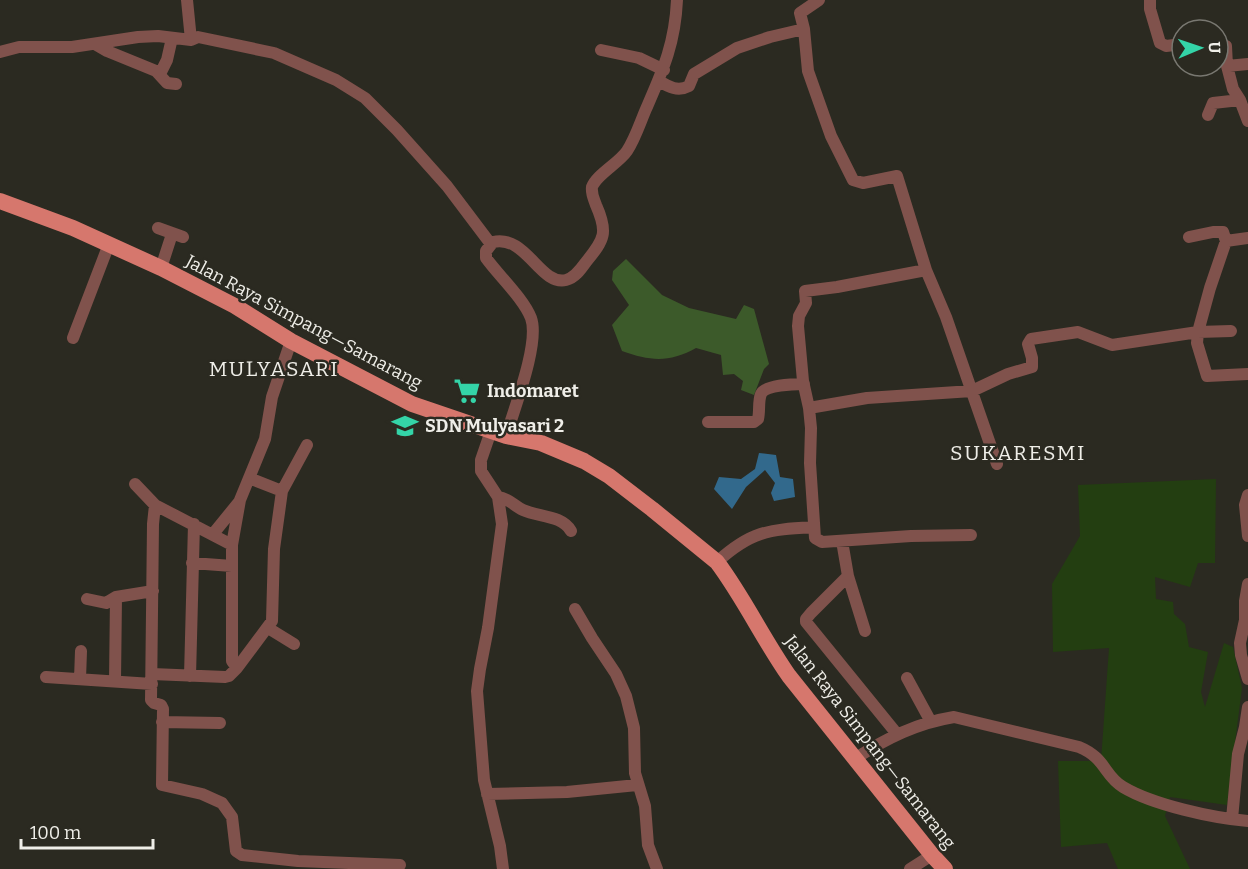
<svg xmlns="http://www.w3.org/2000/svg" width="1248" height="869" font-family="Bitter,serif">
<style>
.green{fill:#233e11}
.forest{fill:#3c5a2a}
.water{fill:#32698c}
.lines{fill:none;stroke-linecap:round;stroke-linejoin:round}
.minor{stroke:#80524c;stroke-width:12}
.major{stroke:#d6776d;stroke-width:16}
.labels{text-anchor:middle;stroke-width:5;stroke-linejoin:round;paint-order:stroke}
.street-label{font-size:18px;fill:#efeee8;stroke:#2b2a21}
.poi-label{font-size:18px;font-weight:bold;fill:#efeee8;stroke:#2b2a21;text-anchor:start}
.quarter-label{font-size:21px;letter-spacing:1.5px;fill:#efeee8;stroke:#2b2a21}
</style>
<rect width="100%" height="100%" fill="#2b2a21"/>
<path class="green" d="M 1216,479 L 1215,563 L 1198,563 L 1190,587 L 1155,577 L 1156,599 L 1173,602 L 1174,614 L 1185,624 L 1189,647 L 1208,652 L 1201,692 L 1205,707 L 1224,643 L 1233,647 L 1242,688 L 1227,805 L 1170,797 L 1165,816 L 1190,869 L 1118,869 L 1107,843 L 1061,847 L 1058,761 L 1101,761 L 1109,648 L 1053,652 L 1052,584 L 1080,536 L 1078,485 Z"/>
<path class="forest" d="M 626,259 L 662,295 L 689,308 L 736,319 L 744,305 L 754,309 L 769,364 L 764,369 L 754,395 L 741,390 L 743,381 L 734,374 L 723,375 L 721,355 L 696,348 C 669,363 650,361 622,351 L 612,325 L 629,305 L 612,280 L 613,271 Z"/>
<path class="water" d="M 759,453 L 776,455 L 780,477 L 793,479 L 795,497 L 774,501 L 771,493 L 775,483 L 765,470 L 746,487 L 732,509 L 714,489 L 719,477 L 741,479 L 755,469 Z"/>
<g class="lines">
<path class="minor" d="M 187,0 L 191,40
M 1150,0 L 1150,9 L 1160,43 L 1166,46 L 1182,44
M 804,29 L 800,13 L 819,0
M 95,44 L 107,51 L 156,71 L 167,83 L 176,84
M 1218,44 L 1226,46 L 1227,66 L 1233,89 L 1240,100 L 1248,121
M 601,50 L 639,58 L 664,70
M 0,52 L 19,47 L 72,47 L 138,37 L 158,36 L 191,40 L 198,37 L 274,53 L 336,80 L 365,98 L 397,130 L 447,186 L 490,243
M 1227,66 L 1248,64
M 160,74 L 167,60 L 172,38
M 659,81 C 669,87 678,92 689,86 L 694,74 L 737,48 L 770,37 L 804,29 L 808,71 L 831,136 L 853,180 L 863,183 L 897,176 L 926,270 L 837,287 L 805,291 L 806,303 L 799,316 L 798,326 L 803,381 L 809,408 L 811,428 L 810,463 L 815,538 L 822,542 L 911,536 L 971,535
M 1208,115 L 1213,103 L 1240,100
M 158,228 L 183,237
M 1189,237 L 1213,232 L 1223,232 L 1226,241
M 1248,238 L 1226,241 L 1210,288 L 1198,332 L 1197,343 L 1207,376 L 1248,374
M 161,268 L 172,234
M 926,270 L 946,317 L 997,464
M 73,338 L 109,244
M 291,341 L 272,397 L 265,439 L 240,500 L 232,545 L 232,661 L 237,668 L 272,621 L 274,549 L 282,491 L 307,445
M 809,408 L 867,398 L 972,391 L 1008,374 L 1032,367 L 1032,358 L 1028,344 L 1031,339 L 1078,332 L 1112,345 L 1198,332 L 1231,331
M 708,422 L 754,422 L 758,419 C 760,411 758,401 761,394 C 765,385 794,384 804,384
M 491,431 L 481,460 L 481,471 L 498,497 L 502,524 L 488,628 L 480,669 L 477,691 L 484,780 L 500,846 L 503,869
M 506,436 C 514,409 540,343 531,318 C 523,298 499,276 486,258 L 486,251 L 493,242 C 526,234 540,286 566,280 C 575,278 581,269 586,262 C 605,239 608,232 596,205 C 594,199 591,194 592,187 C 596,175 619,163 627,151 C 635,139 640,123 646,109 C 663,70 675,44 677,0
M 249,478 L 282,491
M 135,484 L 155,505 L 232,545
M 1248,495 L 1245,505 L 1248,536
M 498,497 C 509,498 514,506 523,510 C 538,517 562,515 571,531
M 155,505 L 153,524 L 151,700 L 154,703 L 161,705 L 163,709 L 162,785 L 202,794 L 222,803 L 232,817 L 236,851 L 242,855 L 298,861 L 400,865
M 213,534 L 239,502
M 842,541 L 848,576 L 865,631
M 717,562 C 751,531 768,530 813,527
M 192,563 L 232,566
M 848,576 L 811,613 L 806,619 L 806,622 L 897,734
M 1248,584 L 1245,601 L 1245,620 L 1240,643 L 1241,655 L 1248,679
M 87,599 L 106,603 L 116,597 L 153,591
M 575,609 L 592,638 L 616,674 L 626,696 L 634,728 L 635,773 L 645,806 L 648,845 L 657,869
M 268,628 L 294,644
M 152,674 L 225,677 L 229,676 L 237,668
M 190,676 L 194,524
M 46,677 L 152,684
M 907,678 L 931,722
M 80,679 L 81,651
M 115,681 L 116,597
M 162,722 L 220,723
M 856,758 C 887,738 917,723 954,717 L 1079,747 C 1106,758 1104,776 1123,787 C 1153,805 1213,818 1248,821
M 487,794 L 567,792 L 637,785
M 1232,819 L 1238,754 L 1245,727 L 1248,707
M 910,869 L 932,855"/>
<path class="major" d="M 0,201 L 73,228 L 161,268 L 235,306 L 291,341 L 412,404 L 506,436 L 541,443 L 584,461 L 609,476 L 652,509 L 717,562 C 744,598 763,639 789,676 L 932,855 L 945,869"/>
</g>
<defs>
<g id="supermarket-bare" transform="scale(2.07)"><path d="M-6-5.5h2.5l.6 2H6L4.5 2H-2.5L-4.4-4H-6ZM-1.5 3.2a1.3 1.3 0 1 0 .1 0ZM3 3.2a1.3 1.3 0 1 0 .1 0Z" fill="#34d4a8" stroke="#2b2a21" stroke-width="2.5" paint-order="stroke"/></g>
<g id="school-bare" transform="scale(2.07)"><path d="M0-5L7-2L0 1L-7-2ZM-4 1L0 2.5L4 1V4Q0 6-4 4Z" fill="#34d4a8" stroke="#2b2a21" stroke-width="2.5" paint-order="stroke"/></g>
</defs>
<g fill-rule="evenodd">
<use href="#supermarket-bare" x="467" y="391"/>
<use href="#school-bare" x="405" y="426"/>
</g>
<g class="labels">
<g class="street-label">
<text transform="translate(304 322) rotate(28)" y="6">Jalan Raya Simpang—Samarang</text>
<text transform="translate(870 742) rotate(52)" y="6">Jalan Raya Simpang—Samarang</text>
</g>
<g class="poi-label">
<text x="487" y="397">Indomaret</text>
<text x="425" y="432">SDN Mulyasari 2</text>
</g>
<g class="quarter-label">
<text x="274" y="376">MULYASARI</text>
<text x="1018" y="460">SUKARESMI</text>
</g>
</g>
<g transform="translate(1200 48) rotate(88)"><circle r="28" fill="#2b2a21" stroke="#797871" stroke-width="1.5"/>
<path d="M0-4.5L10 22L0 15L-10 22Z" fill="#34d4a8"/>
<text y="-9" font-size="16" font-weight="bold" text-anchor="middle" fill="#efeee8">U</text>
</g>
<path d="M21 839v9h132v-9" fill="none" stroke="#efeee8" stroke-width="3"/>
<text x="30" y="839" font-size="18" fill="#efeee8" stroke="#2b2a21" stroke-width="4.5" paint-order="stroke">100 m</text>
</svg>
